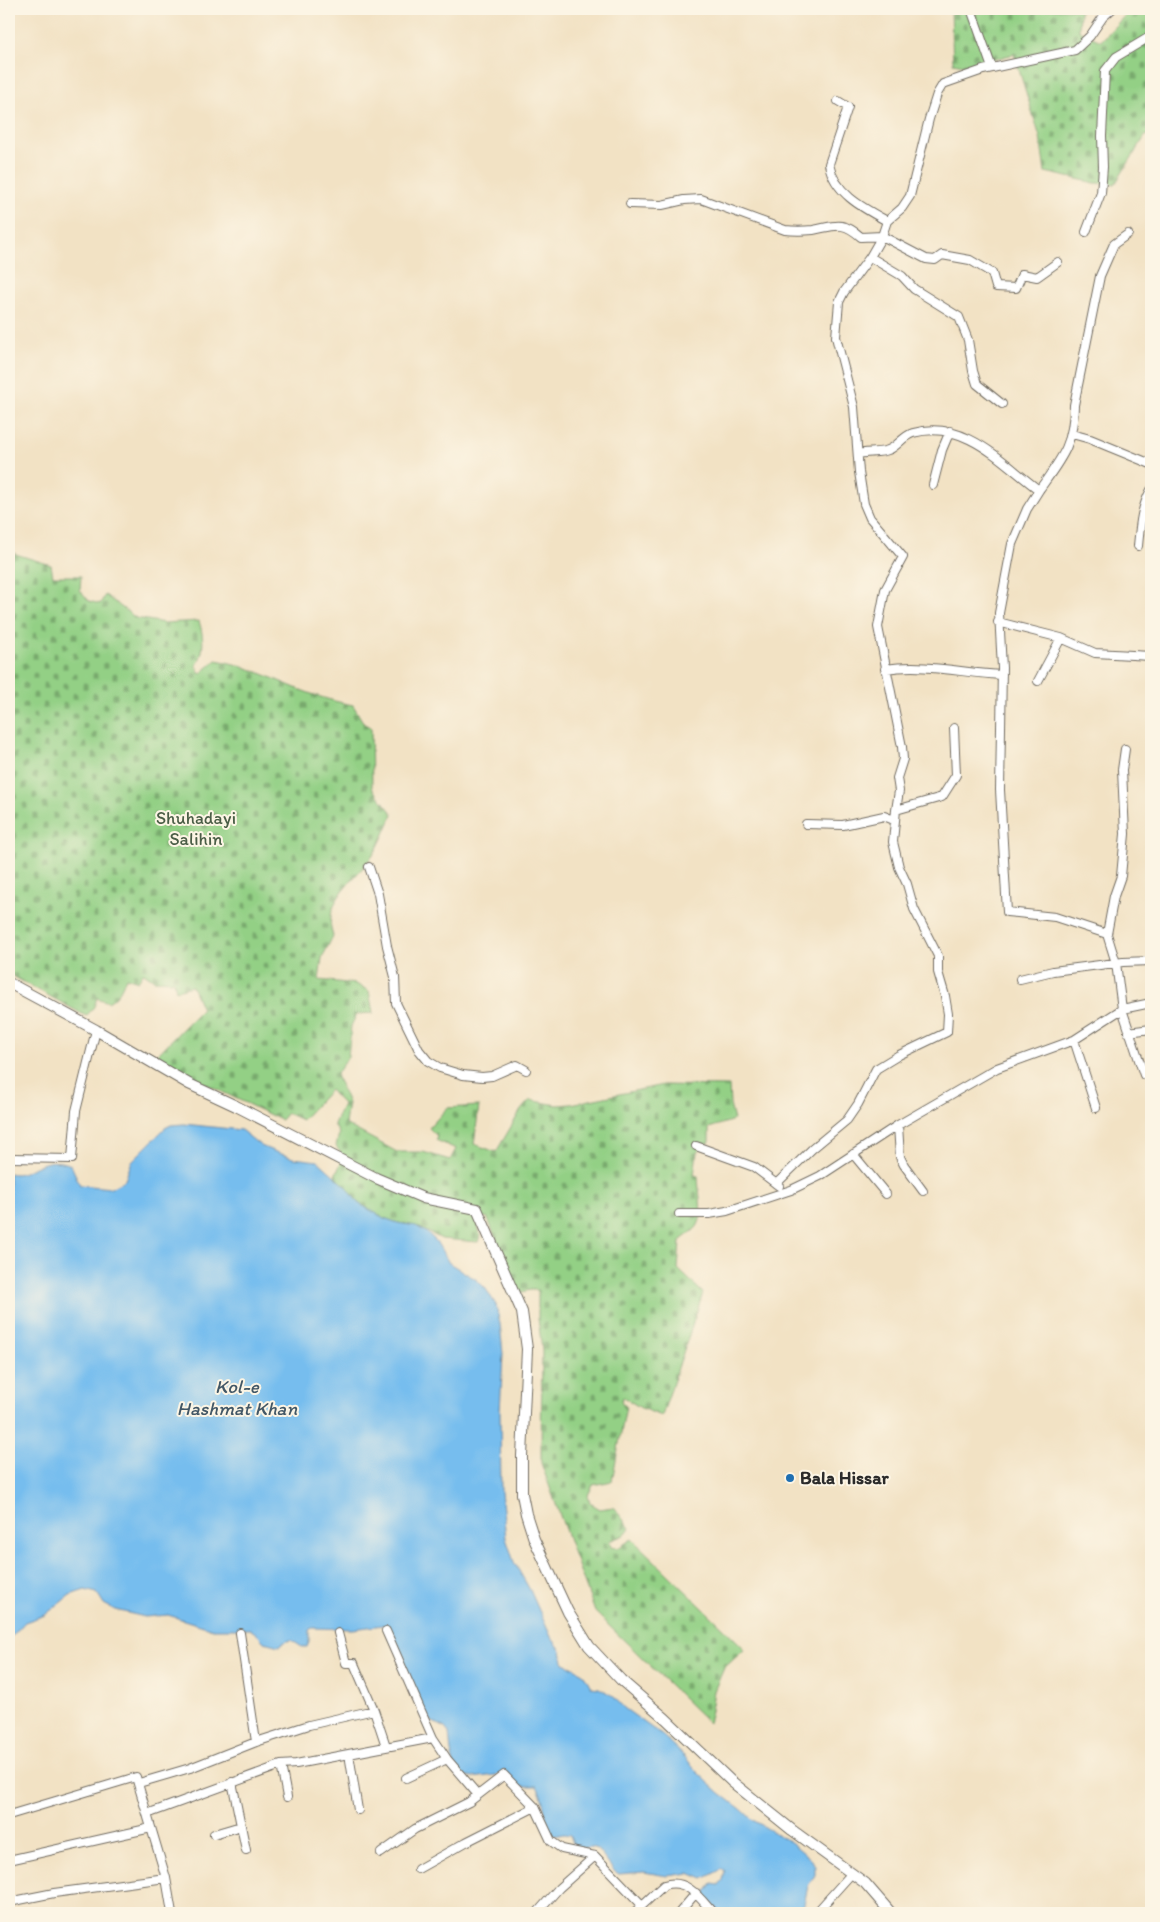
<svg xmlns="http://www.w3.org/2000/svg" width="1160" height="1922" font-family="Itim,sans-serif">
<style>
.cemetery{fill:url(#cemetery-stones);stroke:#5f7e58}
.water{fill:#76bdee;stroke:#50748c}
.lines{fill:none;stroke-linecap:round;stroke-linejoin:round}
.minor-casing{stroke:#716b61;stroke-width:10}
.tertiary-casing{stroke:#716b61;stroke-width:12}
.minor{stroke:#fff;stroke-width:8}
.tertiary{stroke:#fff;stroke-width:10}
.poi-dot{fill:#1f6fb2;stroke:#fcf5e5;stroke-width:2}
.labels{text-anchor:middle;stroke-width:4;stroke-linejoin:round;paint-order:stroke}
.park-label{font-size:18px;fill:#4a5d46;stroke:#fcf5e5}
.poi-label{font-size:18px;font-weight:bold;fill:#2b2b2b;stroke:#fcf5e5;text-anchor:start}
.water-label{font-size:19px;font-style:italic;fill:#425766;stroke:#fcf5e5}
</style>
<defs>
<pattern id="cemetery-stones" width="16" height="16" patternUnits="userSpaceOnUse" patternTransform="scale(1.25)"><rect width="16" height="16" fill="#93d085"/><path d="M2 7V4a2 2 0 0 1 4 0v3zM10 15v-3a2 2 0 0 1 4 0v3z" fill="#78a96d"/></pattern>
</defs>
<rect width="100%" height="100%" fill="#fcf5e5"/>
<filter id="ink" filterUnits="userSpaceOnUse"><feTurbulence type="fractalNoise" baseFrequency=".02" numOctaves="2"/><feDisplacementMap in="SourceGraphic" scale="10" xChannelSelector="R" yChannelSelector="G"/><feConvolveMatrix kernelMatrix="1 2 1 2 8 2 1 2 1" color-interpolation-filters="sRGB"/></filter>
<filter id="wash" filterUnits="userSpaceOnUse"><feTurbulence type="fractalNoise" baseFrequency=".0096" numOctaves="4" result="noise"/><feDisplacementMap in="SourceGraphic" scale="20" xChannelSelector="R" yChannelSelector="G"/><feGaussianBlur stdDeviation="1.12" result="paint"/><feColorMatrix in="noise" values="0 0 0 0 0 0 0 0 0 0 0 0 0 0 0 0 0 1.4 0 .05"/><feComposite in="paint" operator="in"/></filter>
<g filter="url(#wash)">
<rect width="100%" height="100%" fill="#f2e2c4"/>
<path class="cemetery" d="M 951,9 L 1080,9 L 1079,31 L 1101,41 L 1131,9 L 1151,9 L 1151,137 L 1146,135 L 1115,184 L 1095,183 L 1045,172 L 1040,137 L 1014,54 L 968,66 L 953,63 Z
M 9,552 L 51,565 L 53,576 L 81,576 L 80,590 L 89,601 L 100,604 L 105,595 L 136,618 L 164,623 L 199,621 C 204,637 205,652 196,666 L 200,674 L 216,660 C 241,664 263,674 286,684 C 307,693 330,701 353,705 L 364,724 L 371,727 L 372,788 L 393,814 C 386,828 380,846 371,858 C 354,880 321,904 333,936 L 322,958 L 319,980 L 356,984 L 369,991 L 373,1013 L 357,1014 L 351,1026 L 348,1057 L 336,1075 L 348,1103 L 345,1124 L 397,1152 L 423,1152 L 450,1160 L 456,1149 L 436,1140 L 437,1136 L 429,1128 L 447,1108 L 479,1106 L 474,1144 L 496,1152 L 521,1110 L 530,1100 L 557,1105 L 571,1104 L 663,1085 L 729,1086 L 730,1105 L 734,1120 L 709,1128 L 709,1142 L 697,1152 L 694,1175 L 698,1176 C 698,1189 704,1215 698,1225 C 695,1231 685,1236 680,1241 L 678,1269 L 703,1293 L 662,1416 L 641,1408 L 623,1397 L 621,1403 L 626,1406 L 612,1481 L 593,1485 L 588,1495 L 590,1503 L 600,1509 L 613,1507 L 630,1528 L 624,1535 L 609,1541 L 611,1547 L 618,1548 L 632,1539 L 745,1649 L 724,1668 L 714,1691 L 709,1723 L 595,1612 L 541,1463 L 542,1350 L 538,1318 L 538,1290 L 530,1290 L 518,1293 L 487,1217 L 477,1219 L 480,1235 L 478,1242 L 442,1239 L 416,1226 L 398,1223 L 384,1218 L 358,1203 L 335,1175 L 344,1158 L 336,1146 L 339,1134 L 334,1124 L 343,1104 L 330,1090 L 302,1120 L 287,1113 L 281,1120 L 160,1062 L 156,1056 L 202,1009 L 192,986 L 176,990 L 174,981 L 154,980 L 144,973 L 143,973 L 138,981 L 126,977 C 122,988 119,996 108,1002 L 97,998 L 93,1009 L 86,1016 L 9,974 Z"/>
<path class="water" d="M 184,1124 L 241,1130 L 261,1146 L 273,1151 L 293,1158 L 318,1161 L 347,1187 L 358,1203 L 384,1218 L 398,1223 L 416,1226 L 426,1232 L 436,1241 L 449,1263 L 477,1280 L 486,1289 L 496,1305 L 500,1324 L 503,1354 L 500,1411 L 501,1492 L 506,1538 L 514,1562 L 530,1590 L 551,1637 L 561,1650 L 563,1662 L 583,1673 L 591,1687 L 599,1688 L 613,1696 L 624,1708 L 663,1736 L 686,1758 L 696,1771 L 720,1793 L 741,1809 L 753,1820 L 792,1843 L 812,1860 L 815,1866 L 815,1875 L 808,1886 L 804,1904 L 798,1913 L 719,1913 L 707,1898 L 706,1892 L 712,1884 L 719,1885 L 723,1880 L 725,1871 L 722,1869 L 703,1879 L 689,1873 L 667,1876 L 644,1872 L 619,1874 L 614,1871 L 597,1849 L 591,1847 L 575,1849 L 570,1835 L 564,1834 L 553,1836 C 543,1820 546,1801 537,1786 L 519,1786 L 504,1774 L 472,1778 L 463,1775 L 454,1765 L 451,1752 L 449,1733 L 445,1728 L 431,1721 L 413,1693 L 400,1652 L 388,1629 L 383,1625 L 353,1629 L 312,1628 L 309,1630 L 309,1642 L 307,1647 L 302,1647 L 291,1640 L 285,1642 L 279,1646 L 264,1642 L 258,1635 L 250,1629 L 213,1629 L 168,1615 L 145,1617 L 115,1610 L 104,1604 L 97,1593 L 85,1590 L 70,1595 L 45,1615 L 25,1622 L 9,1639 L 9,1173 C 30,1179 40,1152 71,1165 L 80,1185 L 111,1188 L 125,1180 L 132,1161 L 165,1128 L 171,1125 Z"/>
</g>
<g filter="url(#ink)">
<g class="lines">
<g class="minor-casing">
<path id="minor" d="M 971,9 L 992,68
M 838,101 L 848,107 L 829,164 C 834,193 863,208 887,221
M 630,204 L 662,205 L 684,200 L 701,199 L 785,230 C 794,231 803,231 813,230 C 835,226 842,220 861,237 L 882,236 L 926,259 L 935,260 L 942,255 L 970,260 L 992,273 L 996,287 L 1016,288 L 1022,274 L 1037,277 L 1058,262
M 1086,232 L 1101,193 L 1103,167 L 1102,136 L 1105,71 L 1116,57 L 1151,36
M 870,257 L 902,276 L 914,289 L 959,317 L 968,340 L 973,371 L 977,384 L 1002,404
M 1072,434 L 1090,439 L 1151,464
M 858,454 C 866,452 881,453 888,450 C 897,447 903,436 913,433 C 965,419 1001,462 1039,490 L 1027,509 L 1012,544 L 999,613 L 1002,668 L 1000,790 L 1007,912 L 1055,917 L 1107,934
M 933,485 L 942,450 L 950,431
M 1039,490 C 1061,459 1074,445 1074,405 L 1100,276 L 1114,244 L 1128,234
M 1138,546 C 1140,526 1141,508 1151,490
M 998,622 L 1061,638 L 1095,653 L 1151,656
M 885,669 C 926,663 962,673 1002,675
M 1038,681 L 1061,638
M 1125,749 L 1122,770 L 1125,834 L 1121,876 L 1114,896 L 1107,934 L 1116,963 L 1122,1009 L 1144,1075
M 896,810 L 899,791 L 897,778 L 903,759 L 902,747 L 878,627 L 885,590 L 903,557 L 870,518 L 864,504 L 859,472 L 854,407 L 836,337 L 839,302 L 844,292 L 870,257 L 882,236 L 887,221 L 902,208 L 910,196 L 929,119 L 937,94 L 943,84 L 983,70 L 1075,50 L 1090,36 L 1103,17 L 1112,9
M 806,824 L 843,825 L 884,816 L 894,820
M 369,867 L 378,894 L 387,946 L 395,977 L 396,1003 L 419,1050 L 428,1061 L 440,1068 L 463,1075 L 482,1077 L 492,1076 L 517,1065 L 526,1070
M 1020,979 L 1053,971 L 1123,962 L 1151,961
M 1128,1032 L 1151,1029
M 1074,1040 L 1096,1108
M 898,1125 L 900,1157 L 904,1165 L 923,1191
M 696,1146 L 754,1167 L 779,1186
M 853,1154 L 886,1194
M 9,1158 L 72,1159 L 76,1111 L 96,1030
M 776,1184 L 812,1149 L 847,1120 L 858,1104 L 876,1069 L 899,1055 L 947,1032 L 948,1014 L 945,996 L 938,972 L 938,956 L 914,909 L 907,884 L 899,867 L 893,842 L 896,810 L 942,797 L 956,775 L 954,728
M 679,1214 L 709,1214 L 727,1211 L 791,1190 L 820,1176 L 898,1125 L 997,1068 L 1074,1040 L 1122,1009 L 1151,1003
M 386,1631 L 433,1738 L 447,1759 L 478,1795
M 240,1633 L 256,1742
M 338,1633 L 346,1663 L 354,1663 L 355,1666 L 374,1710
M 349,1754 L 358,1810
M 281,1765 L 287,1797
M 406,1778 L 447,1759
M 232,1782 L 246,1850
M 139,1783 L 190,1768 L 256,1742 L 309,1725 L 374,1710 L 386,1746
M 147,1814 L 281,1765 L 296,1764 L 433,1738
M 9,1815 L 136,1777 L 166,1878 L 172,1913
M 214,1834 L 241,1826
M 381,1853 L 415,1829 L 469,1802 L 504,1775 L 535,1807 L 551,1841 L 562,1849 L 595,1856 L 642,1905
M 9,1860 L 151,1828
M 418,1869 L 466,1842 L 535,1807
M 9,1902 L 54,1893 L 166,1878
M 537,1913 L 559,1888 L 595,1856
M 634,1913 L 664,1885 C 687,1878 700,1898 713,1913
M 679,1913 L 696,1893
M 816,1913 L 852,1873"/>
</g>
<g class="tertiary-casing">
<path id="tertiary" d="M 9,983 L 96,1030 L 189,1084 L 236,1106 L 376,1178 L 423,1198 L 477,1209 L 522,1312 L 527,1349 L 522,1456 L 522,1494 L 526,1514 L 534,1539 L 568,1612 L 589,1646 L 621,1680 L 666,1719 L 731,1781 L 792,1830 L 865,1883 L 891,1913"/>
</g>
<use href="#minor" class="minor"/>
<use href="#tertiary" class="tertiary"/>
</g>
</g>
<circle class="poi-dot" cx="790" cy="1478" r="5"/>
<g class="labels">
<g class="park-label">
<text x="196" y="824">Shuhadayi<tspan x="196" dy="21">Salihin</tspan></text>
</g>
<g class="poi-label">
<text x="800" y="1484">Bala Hissar</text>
</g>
<g class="water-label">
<text x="237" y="1393">Kol-e<tspan x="237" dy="22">Hashmat Khan</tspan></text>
</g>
</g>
<rect width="1160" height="1922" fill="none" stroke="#fcf5e5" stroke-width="30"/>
</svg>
